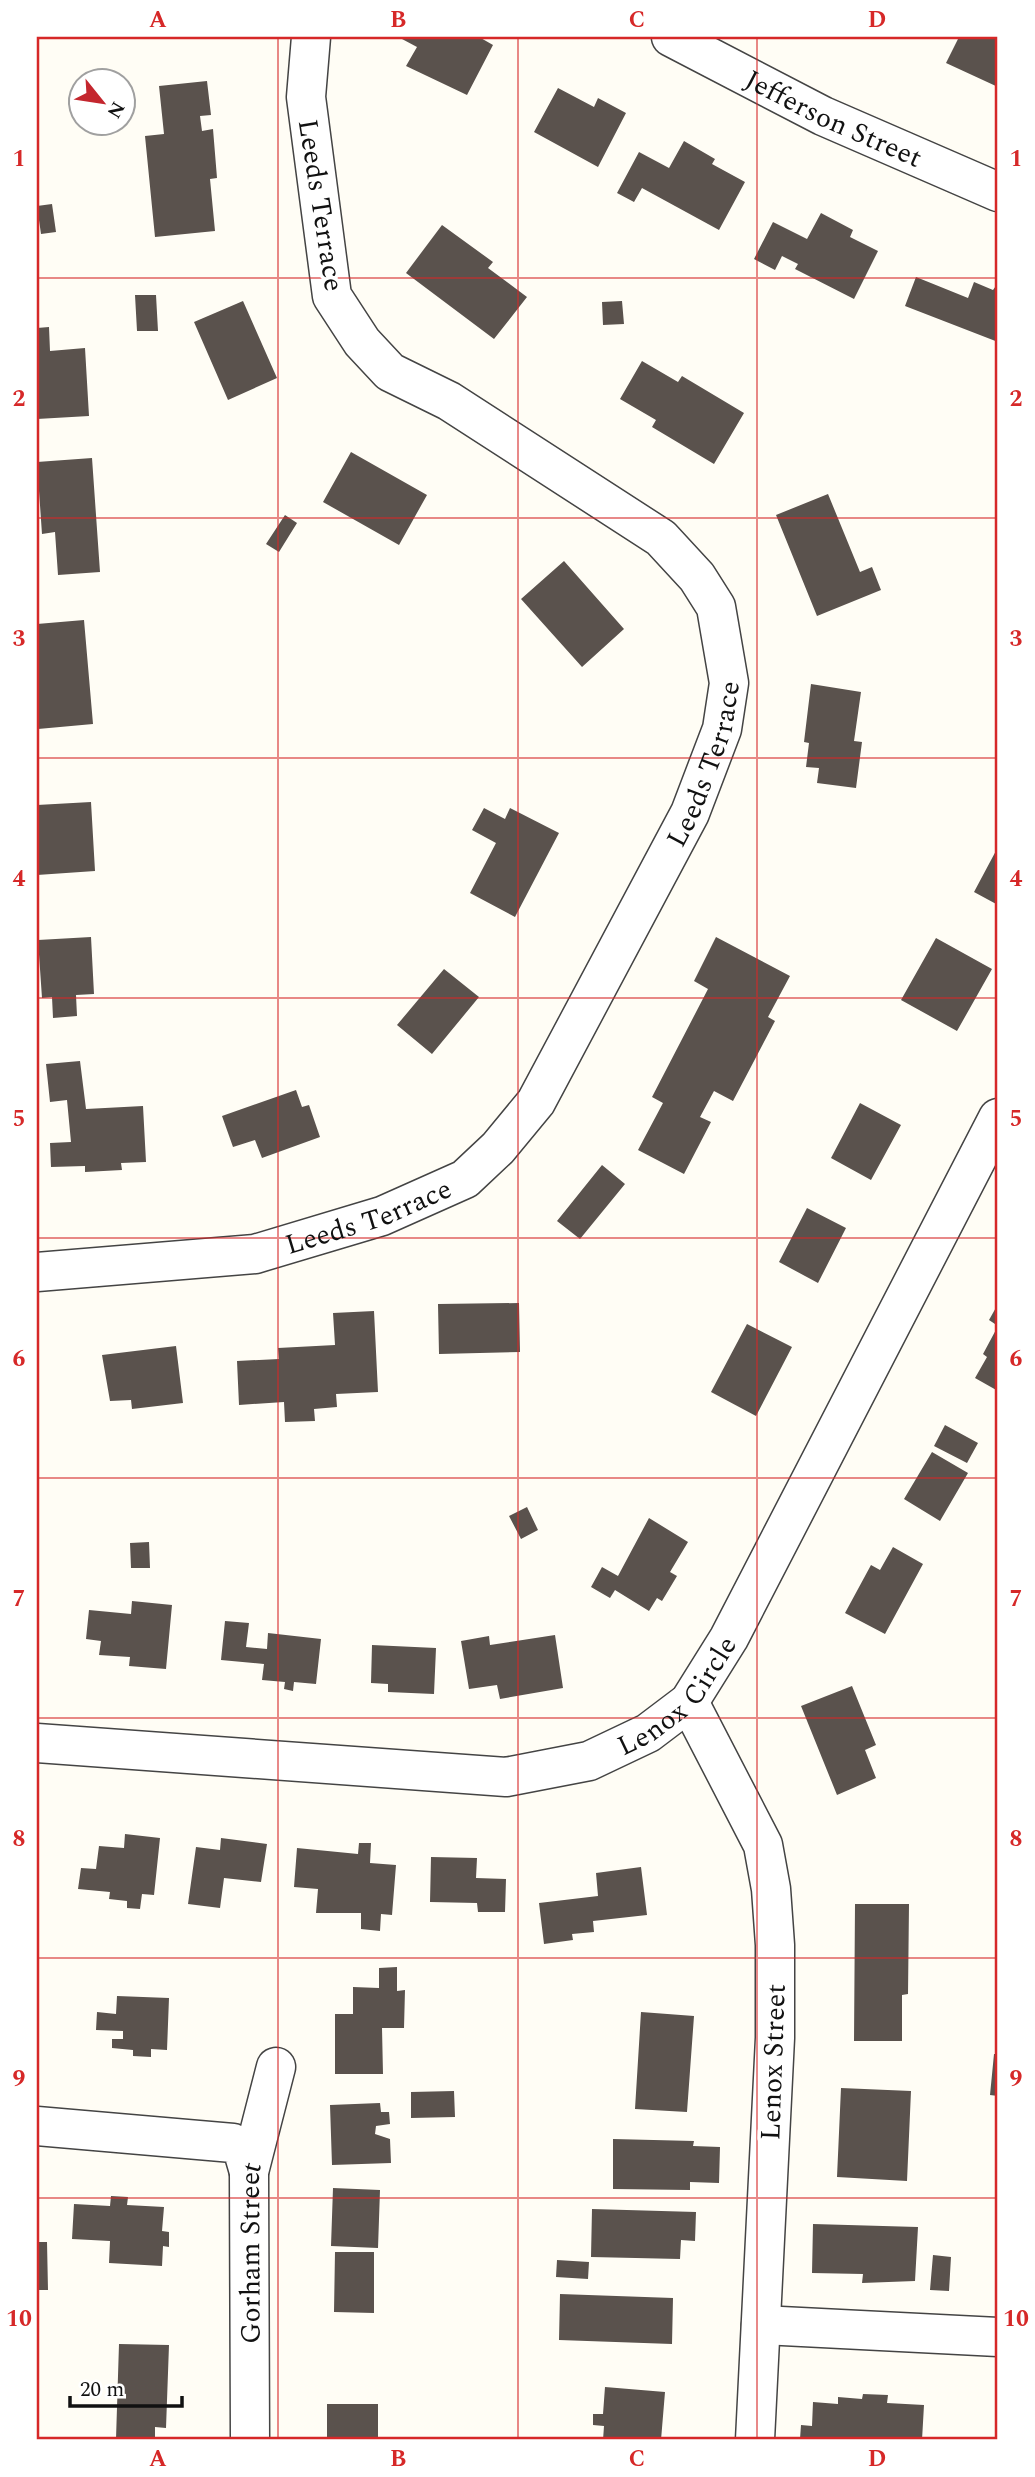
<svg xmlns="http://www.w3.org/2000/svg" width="1035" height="2477" font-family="Spectral,serif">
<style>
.building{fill:#5a524d}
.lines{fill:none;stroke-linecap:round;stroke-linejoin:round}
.minor-casing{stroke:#444;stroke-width:41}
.minor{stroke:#fff;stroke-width:38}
.grid{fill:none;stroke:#d62828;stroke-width:2;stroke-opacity:0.55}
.labels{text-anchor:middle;stroke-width:7;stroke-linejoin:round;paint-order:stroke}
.street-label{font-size:28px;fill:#111;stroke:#fff}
.neatline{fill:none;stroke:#d62828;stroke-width:2.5}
.grid-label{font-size:23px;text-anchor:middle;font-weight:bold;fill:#d62828}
</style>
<rect width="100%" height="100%" fill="#fffdf5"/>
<path class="building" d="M 403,37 L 479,37 L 493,45 L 467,95 L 406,66 L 417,47 L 402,39 Z
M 959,37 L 998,37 L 998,87 L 946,63 Z
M 207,81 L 211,115 L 200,116 L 202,131 L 213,129 L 217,178 L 210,179 L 215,231 L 155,237 L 145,136 L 164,134 L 159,86 Z
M 558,88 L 594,107 L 598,98 L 626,113 L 598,167 L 534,132 Z
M 684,141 L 715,159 L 712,164 L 745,182 L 719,230 L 642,188 L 634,202 L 617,193 L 639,152 L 669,168 Z
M 52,204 L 56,232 L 41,234 L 37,206 Z
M 821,213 L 853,230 L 850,237 L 878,251 L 854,299 L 795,269 L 798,264 L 782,256 L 775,270 L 754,259 L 773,222 L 807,239 Z
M 442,225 L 493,262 L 488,268 L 527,297 L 494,339 L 406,273 Z
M 916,277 L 968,298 L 974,282 L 993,290 L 998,283 L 998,342 L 905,306 Z
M 135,295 L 156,295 L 158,331 L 137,331 Z
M 243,301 L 277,378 L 228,400 L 194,322 Z
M 622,301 L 624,324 L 603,325 L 602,302 Z
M 49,327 L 50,351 L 85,348 L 89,416 L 37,419 L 37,328 Z
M 642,361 L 678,382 L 682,376 L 744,413 L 714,464 L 652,427 L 656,420 L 620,399 Z
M 351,452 L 427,495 L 399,545 L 323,502 Z
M 92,458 L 100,572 L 58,575 L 55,532 L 42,534 L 37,462 Z
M 828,494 L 860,572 L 872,567 L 881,590 L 817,616 L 776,515 Z
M 285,515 L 297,523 L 279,552 L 266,544 Z
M 564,561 L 624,629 L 582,667 L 521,599 Z
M 84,620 L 93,724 L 38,729 L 37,624 Z
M 811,684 L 861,692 L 854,741 L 862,742 L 856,788 L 817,783 L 819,768 L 806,767 L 809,743 L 804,742 Z
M 91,802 L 95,871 L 37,875 L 37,805 Z
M 484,808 L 505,819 L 510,808 L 559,833 L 515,917 L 470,893 L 496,843 L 472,830 Z
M 998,847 L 998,905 L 974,892 Z
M 91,937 L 94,994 L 76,995 L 77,1016 L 53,1018 L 52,997 L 42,998 L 38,940 Z
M 716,937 L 790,976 L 768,1017 L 775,1021 L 733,1101 L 714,1091 L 700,1117 L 711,1122 L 684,1174 L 638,1150 L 663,1103 L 652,1097 L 708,989 L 694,981 Z
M 936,938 L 992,969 L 957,1031 L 901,1000 Z
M 444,969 L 479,997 L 432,1054 L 397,1025 Z
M 80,1061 L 86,1109 L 143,1106 L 146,1162 L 121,1163 L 122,1170 L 85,1172 L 85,1166 L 51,1167 L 50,1143 L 71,1142 L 67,1100 L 50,1102 L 46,1064 Z
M 296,1090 L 302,1107 L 309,1105 L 320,1137 L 262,1158 L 255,1140 L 233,1147 L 222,1116 Z
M 860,1103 L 901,1125 L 871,1180 L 831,1158 Z
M 602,1165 L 625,1184 L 580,1239 L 557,1221 Z
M 807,1208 L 846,1228 L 818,1283 L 779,1262 Z
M 519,1303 L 520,1352 L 439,1354 L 438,1304 Z
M 998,1304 L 998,1391 L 975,1378 L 987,1357 L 983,1354 L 998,1326 L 989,1320 Z
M 374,1311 L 378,1392 L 336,1394 L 337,1407 L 314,1409 L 315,1421 L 285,1422 L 284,1402 L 239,1405 L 237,1361 L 279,1359 L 278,1348 L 335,1345 L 333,1313 Z
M 747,1324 L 792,1347 L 756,1416 L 711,1392 Z
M 176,1346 L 183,1403 L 132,1409 L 131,1400 L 110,1401 L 102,1355 Z
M 945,1425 L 978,1443 L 967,1463 L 934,1446 Z
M 932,1452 L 968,1473 L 940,1521 L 904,1499 Z
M 527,1507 L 538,1530 L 521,1539 L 509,1516 Z
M 649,1518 L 688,1542 L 670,1572 L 677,1576 L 662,1601 L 657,1598 L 649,1611 L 615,1590 L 610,1598 L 591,1587 L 602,1567 L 618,1576 Z
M 149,1542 L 150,1568 L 131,1568 L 130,1543 Z
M 893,1547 L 923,1564 L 885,1634 L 845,1613 L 871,1565 L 880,1570 Z
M 132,1601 L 172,1605 L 166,1669 L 129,1666 L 130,1657 L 99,1655 L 101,1641 L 86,1639 L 89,1610 L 131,1614 Z
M 225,1621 L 249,1623 L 246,1647 L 267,1649 L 268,1633 L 321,1639 L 316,1684 L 294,1682 L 293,1691 L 284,1689 L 285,1682 L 262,1680 L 264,1664 L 221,1660 Z
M 555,1635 L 563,1688 L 500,1699 L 497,1685 L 469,1689 L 461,1641 L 489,1636 L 490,1645 Z
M 372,1645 L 436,1648 L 434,1694 L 388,1692 L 388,1684 L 371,1683 Z
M 852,1686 L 876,1745 L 865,1750 L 876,1778 L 837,1795 L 801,1706 Z
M 125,1834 L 160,1838 L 154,1895 L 142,1894 L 140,1909 L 127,1908 L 127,1901 L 109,1899 L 110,1892 L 78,1889 L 81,1868 L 96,1869 L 99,1846 L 124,1848 Z
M 221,1838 L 267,1844 L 261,1882 L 224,1878 L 220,1908 L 188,1904 L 196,1847 L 220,1850 Z
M 359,1843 L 371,1843 L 370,1863 L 396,1865 L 392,1915 L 381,1914 L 380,1931 L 361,1929 L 361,1913 L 316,1913 L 318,1889 L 294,1887 L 297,1848 L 358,1854 Z
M 431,1857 L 477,1858 L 476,1878 L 506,1879 L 505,1912 L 478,1912 L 477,1903 L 430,1902 Z
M 641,1867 L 647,1915 L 593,1921 L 594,1932 L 572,1934 L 573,1940 L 544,1944 L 539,1903 L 598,1896 L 596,1873 Z
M 855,1904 L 909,1904 L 908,1994 L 902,1995 L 902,2041 L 854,2041 Z
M 397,1967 L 397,1991 L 405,1990 L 404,2028 L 382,2028 L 383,2074 L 335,2074 L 335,2014 L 353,2014 L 353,1987 L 379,1988 L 379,1968 Z
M 117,1996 L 169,1998 L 167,2050 L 151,2049 L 151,2057 L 133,2056 L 133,2050 L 112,2048 L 112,2039 L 123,2039 L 123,2031 L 96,2030 L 97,2012 L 116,2014 Z
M 641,2012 L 694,2016 L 687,2112 L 635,2109 Z
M 994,2054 L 998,2054 L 998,2096 L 990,2095 Z
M 841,2088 L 911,2091 L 907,2181 L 837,2177 Z
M 454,2091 L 455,2117 L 411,2118 L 411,2092 Z
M 380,2103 L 381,2112 L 389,2112 L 390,2124 L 376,2126 L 375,2134 L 390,2139 L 391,2163 L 332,2165 L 330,2105 Z
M 613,2139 L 694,2141 L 693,2146 L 720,2147 L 719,2183 L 690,2182 L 690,2190 L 613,2189 Z
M 333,2188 L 380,2190 L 378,2248 L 331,2246 Z
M 111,2196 L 128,2197 L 127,2205 L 164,2207 L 162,2231 L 169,2232 L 169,2247 L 163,2246 L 162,2266 L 109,2263 L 110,2241 L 72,2239 L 74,2204 L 110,2206 Z
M 592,2209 L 696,2212 L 695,2241 L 681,2240 L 680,2259 L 591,2257 Z
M 813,2224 L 918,2227 L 915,2281 L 862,2283 L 863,2274 L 812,2273 Z
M 37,2242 L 47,2242 L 48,2290 L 37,2290 Z
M 335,2252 L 374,2252 L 374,2313 L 334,2312 Z
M 933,2255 L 951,2257 L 949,2291 L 930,2290 Z
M 557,2260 L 589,2262 L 588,2279 L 556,2277 Z
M 560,2294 L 673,2298 L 672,2344 L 559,2340 Z
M 119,2344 L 169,2345 L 166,2428 L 155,2427 L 155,2440 L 116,2439 Z
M 605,2387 L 665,2392 L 661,2440 L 603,2440 L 604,2426 L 593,2425 L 593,2414 L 603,2414 Z
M 863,2394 L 888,2395 L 887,2403 L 924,2405 L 922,2440 L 800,2439 L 801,2425 L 812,2426 L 813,2402 L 838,2404 L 838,2397 L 862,2399 Z
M 327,2404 L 378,2404 L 378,2440 L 327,2440 Z"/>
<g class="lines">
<g class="minor-casing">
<g id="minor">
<path id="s1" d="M 671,37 L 823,116 L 998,192"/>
<path id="s2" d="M 37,1272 L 255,1254 L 382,1216 L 465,1179 L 498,1148 L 536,1102 L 690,813 L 722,729 L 729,683 L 716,607 L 697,577 L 661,538 L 449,401 L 390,372 L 362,342 L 332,296 L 306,97 L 311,37"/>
<path d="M 689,1702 L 763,1845 L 771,1889 L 775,1945 L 775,2038 L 755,2440"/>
<path id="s3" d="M 37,1743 L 506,1777 L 589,1761 L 648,1733 L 689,1702 L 729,1638 L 998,1118"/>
<path d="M 37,2126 L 233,2143 L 242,2148 L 249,2172"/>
<path d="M 761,2325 L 998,2337"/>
<path id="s4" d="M 250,2440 L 249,2172 L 276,2067"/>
</g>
</g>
<use href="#minor" class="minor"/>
</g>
<path class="grid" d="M 278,37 L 278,2440M 518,37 L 518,2440M 757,37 L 757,2440M 37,278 L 998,278M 37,518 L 998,518M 37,758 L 998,758M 37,998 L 998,998M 37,1238 L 998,1238M 37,1478 L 998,1478M 37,1718 L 998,1718M 37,1958 L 998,1958M 37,2198 L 998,2198"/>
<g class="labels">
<g class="street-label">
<text dy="10" stroke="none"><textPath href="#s1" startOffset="182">Jefferson Street</textPath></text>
<text transform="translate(322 205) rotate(81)" y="10">Leeds Terrace</text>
<text dy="10" stroke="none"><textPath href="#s2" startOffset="926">Leeds Terrace</textPath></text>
<text dy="10" stroke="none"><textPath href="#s2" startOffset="338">Leeds Terrace</textPath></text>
<text dy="10" stroke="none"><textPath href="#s3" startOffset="667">Lenox Circle</textPath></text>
<text transform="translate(772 2062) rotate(-88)" y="10">Lenox Street</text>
<text dy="10" stroke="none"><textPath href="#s4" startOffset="187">Gorham Street</textPath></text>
</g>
</g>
<rect width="1035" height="2477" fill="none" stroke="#ffffff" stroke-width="77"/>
<g transform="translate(102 102) rotate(120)"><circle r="33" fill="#ffffff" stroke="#a0a0a0" stroke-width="2"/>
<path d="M0-5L12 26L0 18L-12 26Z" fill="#c4262e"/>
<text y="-10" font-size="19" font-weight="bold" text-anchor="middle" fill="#111111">N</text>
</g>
<path d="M70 2396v10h112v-10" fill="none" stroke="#111111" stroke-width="3.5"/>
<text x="80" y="2396" font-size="21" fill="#111111" stroke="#ffffff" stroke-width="5" paint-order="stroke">20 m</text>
<rect x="38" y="38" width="958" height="2400" class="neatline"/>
<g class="grid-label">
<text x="158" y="27">A</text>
<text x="398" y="27">B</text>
<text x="637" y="27">C</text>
<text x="877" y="27">D</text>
<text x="19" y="166">1</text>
<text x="1016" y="166">1</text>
<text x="19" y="406">2</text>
<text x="1016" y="406">2</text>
<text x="19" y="646">3</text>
<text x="1016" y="646">3</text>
<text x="19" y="886">4</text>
<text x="1016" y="886">4</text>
<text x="19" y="1126">5</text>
<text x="1016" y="1126">5</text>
<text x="19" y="1366">6</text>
<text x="1016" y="1366">6</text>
<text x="19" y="1606">7</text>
<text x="1016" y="1606">7</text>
<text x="19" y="1846">8</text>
<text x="1016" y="1846">8</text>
<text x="19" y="2086">9</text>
<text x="1016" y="2086">9</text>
<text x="19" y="2326">10</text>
<text x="1016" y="2326">10</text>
<text x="158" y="2466">A</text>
<text x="398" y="2466">B</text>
<text x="637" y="2466">C</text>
<text x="877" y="2466">D</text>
</g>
</svg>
